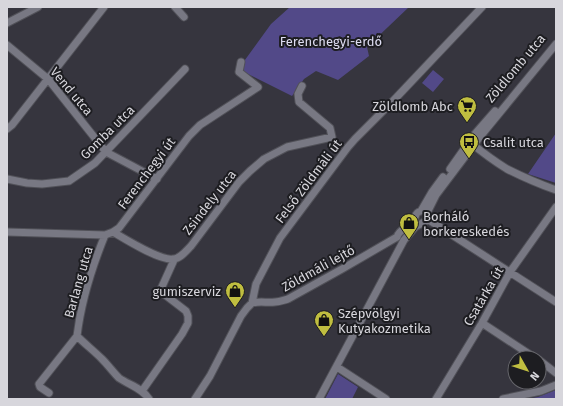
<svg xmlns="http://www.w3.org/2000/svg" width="563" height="406" font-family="'Fira Sans',sans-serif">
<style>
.green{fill:#524988}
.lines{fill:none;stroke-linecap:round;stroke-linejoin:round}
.minor-casing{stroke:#515158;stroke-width:9}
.minor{stroke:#787883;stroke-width:7}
.labels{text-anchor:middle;stroke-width:4;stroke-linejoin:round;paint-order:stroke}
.park-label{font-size:13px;fill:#deddf2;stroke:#1d1d21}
.street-label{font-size:13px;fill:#d7d6dc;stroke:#1d1d21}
.poi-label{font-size:13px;fill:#d7d6dc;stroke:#1d1d21;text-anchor:start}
</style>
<rect width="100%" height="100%" fill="#36353e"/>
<path class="green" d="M 290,7 L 409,7 L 367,47 L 369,56 L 338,80 L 316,71 L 304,79 L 292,96 L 244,72 L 242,64 L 271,24 Z
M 433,70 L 444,79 L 433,92 L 422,83 Z
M 556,133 L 556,183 L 528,174 Z
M 338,374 L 358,387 L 352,399 L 325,399 Z
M 556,390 L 556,399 L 527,399 L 538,397 Z"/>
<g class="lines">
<g class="minor-casing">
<path id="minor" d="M 175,7 L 184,17
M 7,23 L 38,7
M 7,45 L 48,79 L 106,152 L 157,179
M 7,129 L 12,125 L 104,7
M 471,143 C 482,152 494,161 507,169 C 523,177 539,184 556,190
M 450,169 L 474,135 L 495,111
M 7,179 L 27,183 L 42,184 L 69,181 L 95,163 L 185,69
M 427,217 L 429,220 L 556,302
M 7,232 L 105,235 L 113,232 L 119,228 L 189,136 L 200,125 L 258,87 L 239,72 L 241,62
M 113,232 C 125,239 160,261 173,259 C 180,259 186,251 191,246 L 239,182 L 250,171 L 264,159 L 287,147 L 332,137 L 330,128 L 299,102 L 298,94 L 302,86
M 105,235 C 92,267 81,302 77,336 C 85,344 94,351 102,359 C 108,365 113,372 119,378 C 129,385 142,388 149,399
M 397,237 C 399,229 409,227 413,221 C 417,216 414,213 421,211 L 432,192 L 443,177
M 252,303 C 260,301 267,303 275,302 C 280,302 284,300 288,299 L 342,269 L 397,237
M 482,323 L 535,358
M 539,360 L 556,373
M 337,367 L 386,399
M 142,391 L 182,334 L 188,323 L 188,316 L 186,311 L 160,291 L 174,260
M 49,393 L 40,387 L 39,384 L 77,336
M 195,399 L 210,376 L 241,316 L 247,308 L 252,303 L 256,284 L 280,238 L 348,147 L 355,139 L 393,101 L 482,7
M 319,399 L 404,240 L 415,227 L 426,221 L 428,211 L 436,195 L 479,138 L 556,44
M 436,399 L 482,323 L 510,272 L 556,207
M 503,399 L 541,391 L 556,385"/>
</g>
<use href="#minor" class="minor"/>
</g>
<defs>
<g id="supermarket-pin" transform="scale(1)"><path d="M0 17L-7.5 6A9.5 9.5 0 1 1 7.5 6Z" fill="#c0be40" stroke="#1d1d21"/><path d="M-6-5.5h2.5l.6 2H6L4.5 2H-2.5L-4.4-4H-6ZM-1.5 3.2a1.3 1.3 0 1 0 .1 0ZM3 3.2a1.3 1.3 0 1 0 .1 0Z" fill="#111"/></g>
<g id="bus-pin" transform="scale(1)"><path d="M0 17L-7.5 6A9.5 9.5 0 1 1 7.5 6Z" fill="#c0be40" stroke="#1d1d21"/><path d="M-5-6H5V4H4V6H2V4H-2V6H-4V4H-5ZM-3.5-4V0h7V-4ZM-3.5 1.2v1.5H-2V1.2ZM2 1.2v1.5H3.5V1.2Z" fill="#111"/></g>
<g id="shop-pin" transform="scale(1)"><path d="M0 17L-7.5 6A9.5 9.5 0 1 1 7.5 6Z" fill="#c0be40" stroke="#1d1d21"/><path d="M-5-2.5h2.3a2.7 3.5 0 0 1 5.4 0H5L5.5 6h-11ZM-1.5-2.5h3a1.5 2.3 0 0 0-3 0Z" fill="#111"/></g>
</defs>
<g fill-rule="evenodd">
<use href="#supermarket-pin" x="467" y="106"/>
<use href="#bus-pin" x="469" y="142"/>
<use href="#shop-pin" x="409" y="223"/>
<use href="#shop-pin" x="235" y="291"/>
<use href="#shop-pin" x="324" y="320"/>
</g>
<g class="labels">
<g class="park-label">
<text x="331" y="46">Ferenchegyi-erdő</text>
</g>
<g class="street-label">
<text transform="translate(515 68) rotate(-50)" y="5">Zöldlomb utca</text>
<text transform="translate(72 91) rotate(50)" y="5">Vend utca</text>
<text transform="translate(107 132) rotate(-45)" y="5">Gomba utca</text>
<text transform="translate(146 173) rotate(-53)" y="5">Ferenchegyi út</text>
<text transform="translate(308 181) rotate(-53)" y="5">Felső Zöldmáli út</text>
<text transform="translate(209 202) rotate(-52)" y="5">Zsindely utca</text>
<text transform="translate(318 268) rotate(-29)" y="5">Zöldmáli lejtő</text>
<text transform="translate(78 282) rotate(-74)" y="5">Barlang utca</text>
<text transform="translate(483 296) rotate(-60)" y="5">Csatárka út</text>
</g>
<g class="poi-label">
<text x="453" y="111" text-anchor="end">Zöldlomb Abc</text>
<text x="483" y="147">Csalit utca</text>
<text x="423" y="221">Borháló<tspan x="423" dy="15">borkereskedés</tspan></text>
<text x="221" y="296" text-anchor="end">gumiszerviz</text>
<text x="338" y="318">Szépvölgyi<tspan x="338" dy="15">Kutyakozmetika</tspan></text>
</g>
</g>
<rect width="563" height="406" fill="none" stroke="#d7d6dc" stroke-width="16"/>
<g transform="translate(527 370) rotate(129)"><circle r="19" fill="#1d1d21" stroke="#67676c"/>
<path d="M0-3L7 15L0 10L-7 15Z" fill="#c0be40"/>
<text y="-6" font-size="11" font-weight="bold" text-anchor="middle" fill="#d7d6dc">N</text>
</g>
</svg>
